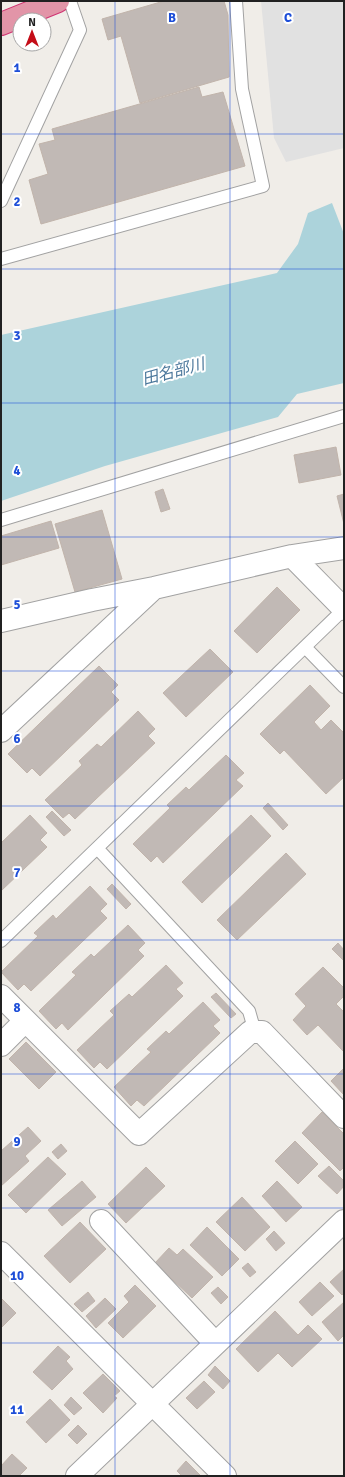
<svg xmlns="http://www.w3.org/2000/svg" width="345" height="1477" font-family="Signika,'Noto Sans JP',sans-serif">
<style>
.parking{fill:#e1e1e1}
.water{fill:#acd3db}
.building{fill:#c1b9b5;stroke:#c1b4ab}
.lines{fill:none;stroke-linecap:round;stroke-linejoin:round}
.lane-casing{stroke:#a2a2a2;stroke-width:14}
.street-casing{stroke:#a2a2a2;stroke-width:24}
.highway-casing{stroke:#d03372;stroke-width:24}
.lane{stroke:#fff;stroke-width:12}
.street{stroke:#fff;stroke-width:22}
.highway{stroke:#e295a8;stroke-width:22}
.grid{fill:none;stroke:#1d4ed8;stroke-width:1;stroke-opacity:0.55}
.labels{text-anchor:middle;stroke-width:4;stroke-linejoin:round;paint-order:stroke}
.water-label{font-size:16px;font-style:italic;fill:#4c789c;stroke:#fff}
.grid-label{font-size:13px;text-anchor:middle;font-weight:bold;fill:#1d4ed8;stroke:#fff;stroke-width:4;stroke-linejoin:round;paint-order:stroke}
</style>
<rect width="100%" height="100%" fill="#f0ede8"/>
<path class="parking" d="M 261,1 L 344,1 L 344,148 L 286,162 L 274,138 Z"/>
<path class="water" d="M 332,203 L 344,234 L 344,383 L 297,394 L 278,417 L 105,466 L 1,501 L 1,335 L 277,273 L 298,244 L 308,213 Z"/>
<path class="building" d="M 164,1 L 224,1 L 228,15 L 229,77 L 140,103 L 121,36 L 108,40 L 102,19 Z
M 199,87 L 202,97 L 223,92 L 245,166 L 41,224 L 29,180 L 48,174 L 39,144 L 55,140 L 52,129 Z
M 336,447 L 341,475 L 299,483 L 294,455 Z
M 163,489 L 170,509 L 161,512 L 155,492 Z
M 344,494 L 344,524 L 337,496 Z
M 102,510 L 122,579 L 75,592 L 55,524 Z
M 51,521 L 59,548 L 1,565 L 1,536 Z
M 277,587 L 300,610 L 257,653 L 234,631 Z
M 210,649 L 233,672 L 186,717 L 163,693 Z
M 99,666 L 118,685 L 111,692 L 119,700 L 40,776 L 32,768 L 27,773 L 8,754 Z
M 310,685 L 330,706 L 314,722 L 321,730 L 331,720 L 344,733 L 344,777 L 326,794 L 284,750 L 280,754 L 260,734 Z
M 138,711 L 155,729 L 148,736 L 155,743 L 75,819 L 69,813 L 63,818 L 45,800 L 82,765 L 79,761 L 97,744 L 101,747 Z
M 226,755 L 244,773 L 236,780 L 243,786 L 163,863 L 157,856 L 151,862 L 133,844 L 170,808 L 167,805 L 186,787 L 189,790 Z
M 268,803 L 288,825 L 283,830 L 263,808 Z
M 52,811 L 71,830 L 64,836 L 46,817 Z
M 30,815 L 47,833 L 40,840 L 47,847 L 1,891 L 1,843 Z
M 251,815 L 271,836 L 202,903 L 182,882 Z
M 286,853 L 306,874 L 237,940 L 217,920 Z
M 112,884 L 131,904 L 126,909 L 107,889 Z
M 90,886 L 107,904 L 100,911 L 107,918 L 31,991 L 24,984 L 18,990 L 1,972 L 38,936 L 34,933 L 53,915 L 56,919 Z
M 128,925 L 145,943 L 138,950 L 144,956 L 68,1030 L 62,1023 L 56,1029 L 39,1011 L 76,975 L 72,972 L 91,954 L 94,957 Z
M 338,943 L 344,950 L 344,961 L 332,949 Z
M 166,965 L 183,983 L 176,989 L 183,996 L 107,1069 L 100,1062 L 94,1068 L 77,1050 L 114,1015 L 110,1011 L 129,994 L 132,997 Z
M 323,967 L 344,988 L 344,996 L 336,1004 L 344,1012 L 344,1052 L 318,1025 L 307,1035 L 293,1020 L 306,1006 L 295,994 Z
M 216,993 L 236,1014 L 231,1018 L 211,997 Z
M 203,1002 L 220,1020 L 213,1026 L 220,1033 L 144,1106 L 137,1100 L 131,1106 L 114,1087 L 151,1052 L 147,1049 L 166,1031 L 169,1034 Z
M 26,1042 L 56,1072 L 39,1089 L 9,1059 Z
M 344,1068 L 344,1095 L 331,1081 Z
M 322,1112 L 344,1134 L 344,1167 L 340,1171 L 302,1133 Z
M 28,1127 L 41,1141 L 25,1156 L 29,1161 L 1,1186 L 1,1151 Z
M 295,1141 L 318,1164 L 298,1184 L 275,1161 Z
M 61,1144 L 67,1151 L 58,1159 L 52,1152 Z
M 48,1157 L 66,1174 L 26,1213 L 8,1195 Z
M 329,1166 L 344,1181 L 344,1186 L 337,1194 L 318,1176 Z
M 146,1167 L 165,1186 L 126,1223 L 108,1204 Z
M 82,1181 L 96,1197 L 62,1226 L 48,1210 Z
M 277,1181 L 302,1207 L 286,1222 L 262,1196 Z
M 242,1197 L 270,1227 L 245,1251 L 216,1222 Z
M 80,1222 L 106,1249 L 70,1283 L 44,1256 Z
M 207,1227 L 239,1259 L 222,1276 L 190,1245 Z
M 274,1231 L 285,1243 L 276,1251 L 266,1239 Z
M 169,1248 L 177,1255 L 183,1249 L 213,1277 L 192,1298 L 155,1263 Z
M 248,1263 L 256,1272 L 250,1277 L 242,1268 Z
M 344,1269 L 344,1293 L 342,1295 L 330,1282 Z
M 320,1282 L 334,1296 L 312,1316 L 299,1302 Z
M 135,1285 L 156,1306 L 123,1338 L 108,1323 L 129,1302 L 124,1296 Z
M 218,1287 L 228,1297 L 221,1304 L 211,1293 Z
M 88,1292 L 95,1301 L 82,1312 L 74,1304 Z
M 1,1298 L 16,1313 L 1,1328 Z
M 105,1298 L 116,1309 L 96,1328 L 86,1316 Z
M 344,1302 L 344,1335 L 338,1341 L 322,1322 Z
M 275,1311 L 298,1335 L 308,1325 L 322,1339 L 292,1367 L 278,1353 L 258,1372 L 236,1349 Z
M 58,1346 L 70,1357 L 66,1361 L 73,1369 L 52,1390 L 33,1372 Z
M 215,1366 L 230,1381 L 223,1389 L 208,1375 Z
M 103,1374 L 120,1391 L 114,1396 L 117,1398 L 103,1413 L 83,1393 Z
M 204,1381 L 215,1392 L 197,1409 L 186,1398 Z
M 71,1397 L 82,1408 L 74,1415 L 64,1405 Z
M 50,1399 L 70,1420 L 46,1443 L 26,1422 Z
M 78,1425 L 87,1434 L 77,1444 L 68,1435 Z
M 12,1454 L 27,1468 L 19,1476 L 1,1476 L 1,1466 Z
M 186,1461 L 201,1476 L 182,1476 L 177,1471 Z"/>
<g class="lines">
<g class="lane-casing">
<path id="lane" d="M 1,201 L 80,30 L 70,1
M 1,259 L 263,186 L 242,89 L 236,1
M 1,520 L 344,416
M 305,647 L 344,687
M 97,848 L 249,1011 L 255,1032
M 1,941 L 344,609"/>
</g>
<g class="street-casing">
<path id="street" d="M 292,556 L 344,609
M 1,621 L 92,600 L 154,588 L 292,556 L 344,548
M 1,731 L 154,588
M 1,996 L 139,1134 L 250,1032 L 262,1032 L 344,1117
M 1,1045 L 25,1021
M 101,1221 L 215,1343
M 1,1253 L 225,1476
M 77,1476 L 344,1221"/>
</g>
<g class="highway-casing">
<path id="highway" d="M 1,24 L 58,1"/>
</g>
<use href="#lane" class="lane"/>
<use href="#street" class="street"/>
<use href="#highway" class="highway"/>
</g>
<path class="grid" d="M 115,1 L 115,1476M 230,1 L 230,1476M 1,134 L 344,134M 1,269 L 344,269M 1,403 L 344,403M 1,537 L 344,537M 1,671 L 344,671M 1,806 L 344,806M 1,940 L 344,940M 1,1074 L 344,1074M 1,1208 L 344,1208M 1,1343 L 344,1343"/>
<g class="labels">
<g class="water-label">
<text transform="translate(173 371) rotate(-15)" y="6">田名部川</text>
</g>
</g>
<g class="grid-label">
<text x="172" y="22">B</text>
<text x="288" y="22">C</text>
<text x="17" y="72">1</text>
<text x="17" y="206">2</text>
<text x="17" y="340">3</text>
<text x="17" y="475">4</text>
<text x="17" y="609">5</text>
<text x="17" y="743">6</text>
<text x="17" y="877">7</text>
<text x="17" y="1012">8</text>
<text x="17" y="1146">9</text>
<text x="17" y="1280">10</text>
<text x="17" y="1414">11</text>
</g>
<rect width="345" height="1477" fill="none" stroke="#212121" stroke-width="4"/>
<g transform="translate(32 32)"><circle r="19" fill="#ffffff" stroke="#a6a6a6"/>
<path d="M0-3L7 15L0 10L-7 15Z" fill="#c40d18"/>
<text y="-6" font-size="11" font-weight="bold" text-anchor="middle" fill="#212121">N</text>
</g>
</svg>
